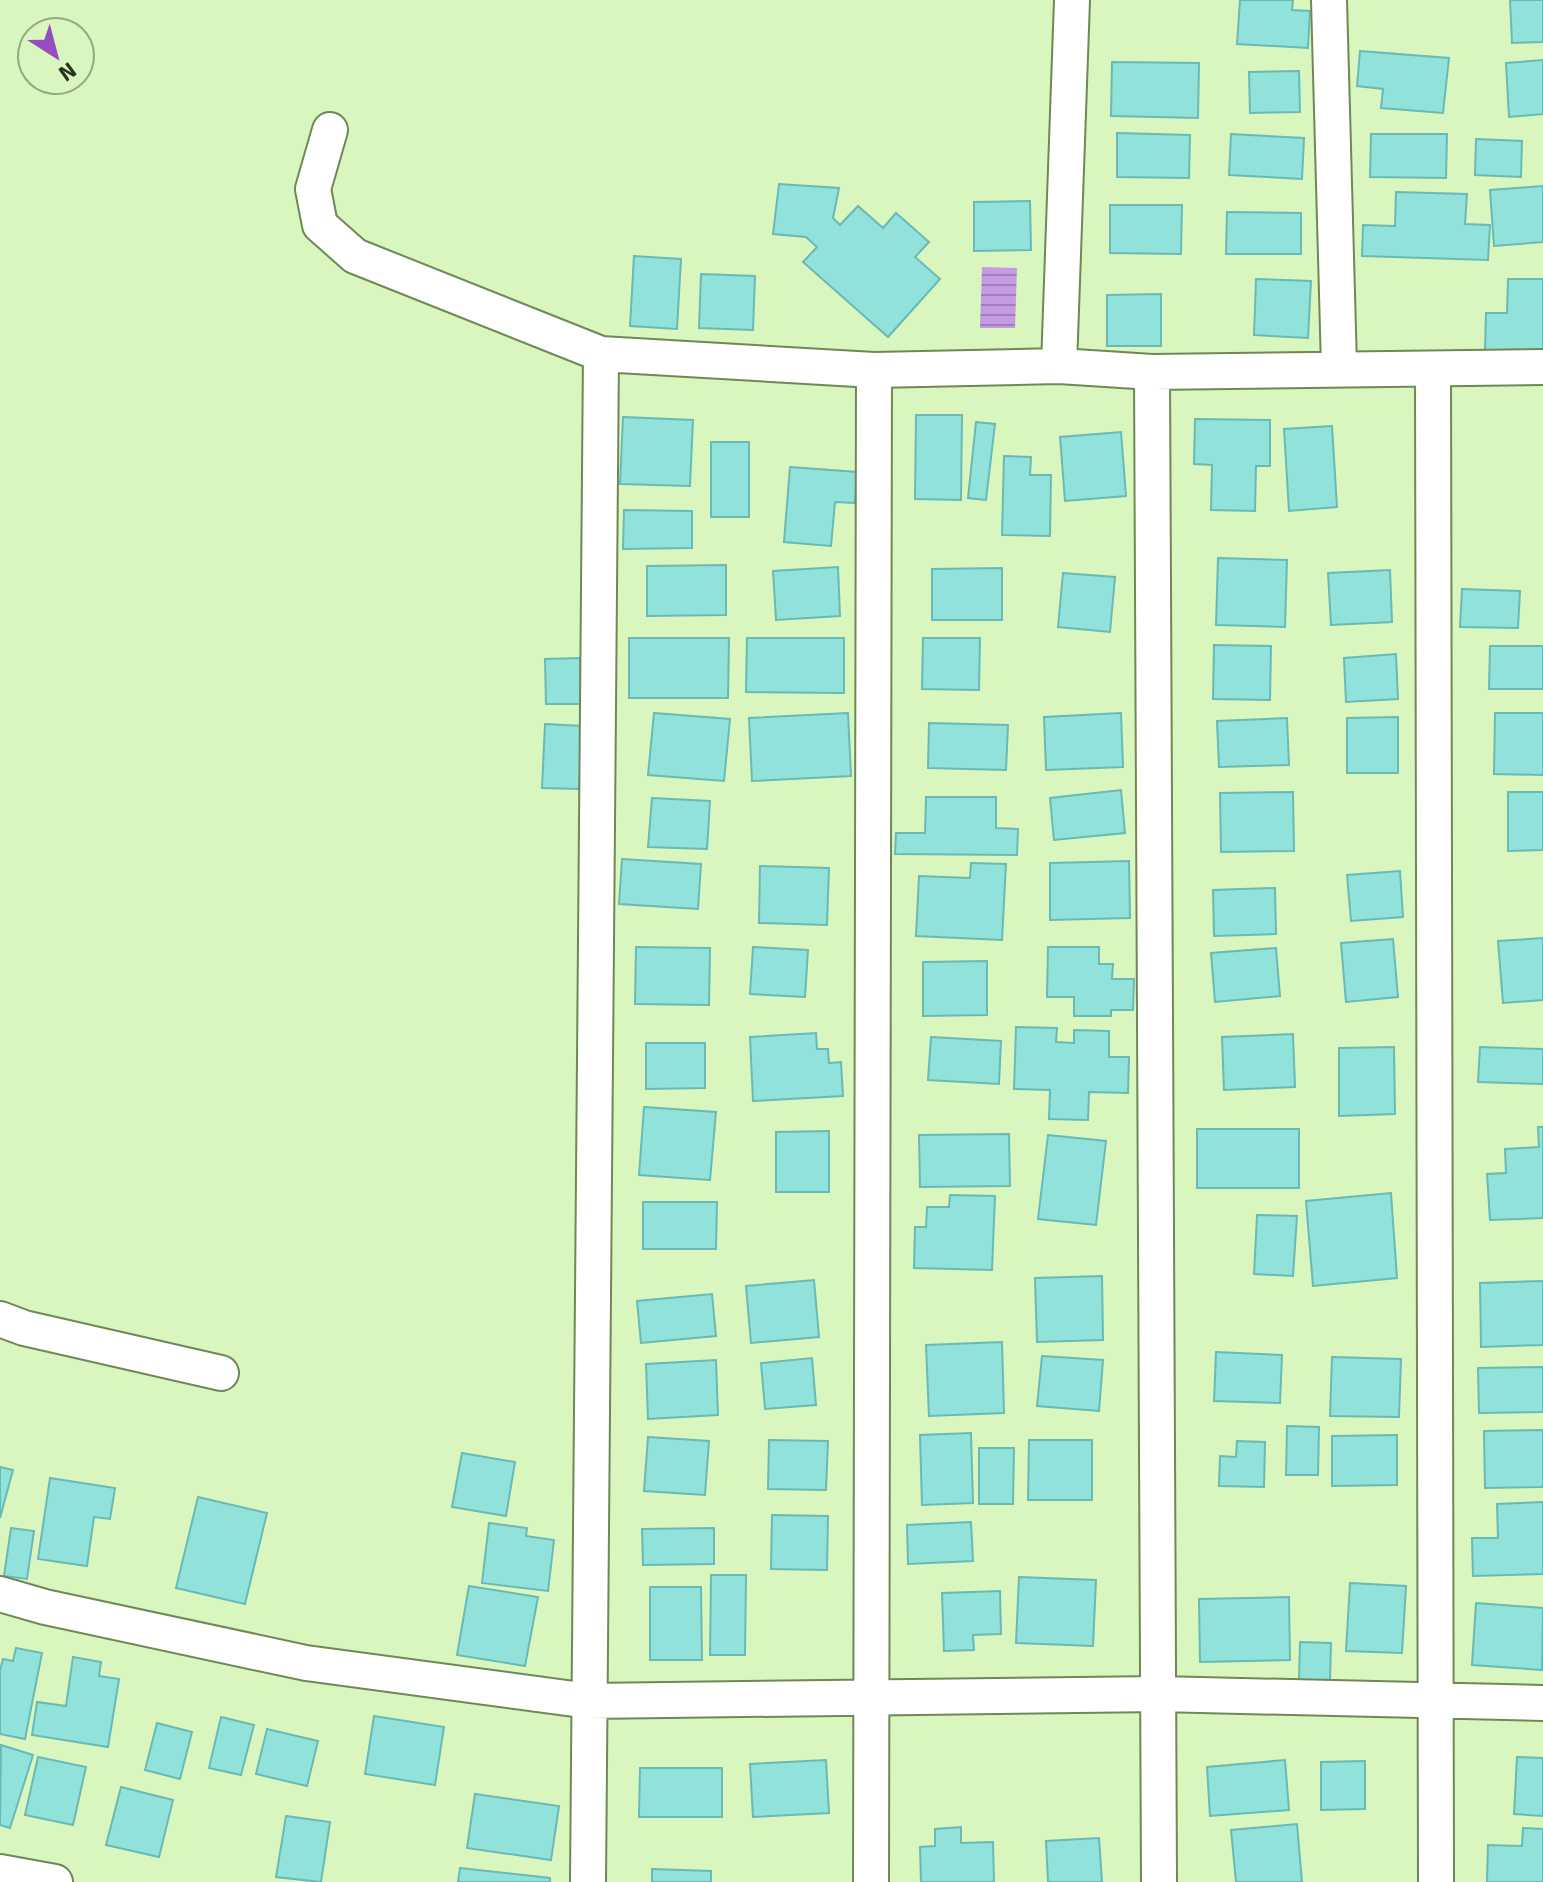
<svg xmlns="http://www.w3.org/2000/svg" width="1543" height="1882" font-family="Signika,sans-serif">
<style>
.water{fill:url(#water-rules)}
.building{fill:#92e2dc;stroke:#69b9b4;stroke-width:2}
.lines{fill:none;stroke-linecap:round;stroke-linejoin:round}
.street-casing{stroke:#6f8855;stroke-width:38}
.street{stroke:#fff;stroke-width:34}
</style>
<defs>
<pattern id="water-rules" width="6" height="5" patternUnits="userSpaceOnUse" patternTransform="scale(2)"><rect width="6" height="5" fill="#c59ce4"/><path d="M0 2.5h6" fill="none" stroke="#a080b8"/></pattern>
</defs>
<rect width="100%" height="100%" fill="#d9f6be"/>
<path class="water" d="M 982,267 L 1017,268 L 1015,328 L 980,328 Z"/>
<path class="building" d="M 1240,0 L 1293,0 L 1292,10 L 1310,11 L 1308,48 L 1237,44 Z
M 1510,0 L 1543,0 L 1543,42 L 1512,43 Z
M 1360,51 L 1449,58 L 1443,113 L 1381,108 L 1383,89 L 1357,86 Z
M 1543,60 L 1543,114 L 1509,117 L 1506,63 Z
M 1112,62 L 1199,63 L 1198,118 L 1111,116 Z
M 1299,71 L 1300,112 L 1250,113 L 1249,72 Z
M 1117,133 L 1190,135 L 1189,178 L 1117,177 Z
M 1231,134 L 1304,138 L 1302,179 L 1229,175 Z
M 1371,134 L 1447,134 L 1446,178 L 1370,177 Z
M 1476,139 L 1522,141 L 1521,177 L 1475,175 Z
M 779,184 L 839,188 L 833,218 L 840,225 L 858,206 L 883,228 L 896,213 L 929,242 L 915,257 L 940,279 L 888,337 L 803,262 L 817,247 L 806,237 L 773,234 Z
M 1543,186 L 1543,242 L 1494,246 L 1490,190 Z
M 1396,192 L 1467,194 L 1465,224 L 1490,225 L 1488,260 L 1362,256 L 1363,225 L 1395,226 Z
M 1030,201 L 1031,250 L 974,251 L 974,202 Z
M 1110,205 L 1182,205 L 1181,254 L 1110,253 Z
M 1227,212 L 1301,213 L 1301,254 L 1226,254 Z
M 634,256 L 681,259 L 677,329 L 630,326 Z
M 701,274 L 755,276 L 753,330 L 699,328 Z
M 1256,279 L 1311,281 L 1308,338 L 1254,335 Z
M 1508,279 L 1543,279 L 1543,351 L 1485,350 L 1486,313 L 1507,313 Z
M 1161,294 L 1161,346 L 1107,346 L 1107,295 Z
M 916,415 L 962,415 L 961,500 L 915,499 Z
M 623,417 L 693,420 L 690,486 L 620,484 Z
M 1195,419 L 1270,420 L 1270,466 L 1256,466 L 1255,511 L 1211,510 L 1212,465 L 1194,464 Z
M 976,422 L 995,424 L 986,500 L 968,498 Z
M 1332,426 L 1337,507 L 1289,511 L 1284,429 Z
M 1121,432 L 1126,496 L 1065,501 L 1060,437 Z
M 711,442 L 749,442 L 749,517 L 711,517 Z
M 1004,456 L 1031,457 L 1030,475 L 1051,475 L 1050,536 L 1002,535 Z
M 790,467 L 857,472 L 855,503 L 835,502 L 831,546 L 784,542 Z
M 624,510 L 692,511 L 692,548 L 623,549 Z
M 1218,558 L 1287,560 L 1285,627 L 1216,625 Z
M 726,565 L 726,615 L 647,616 L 647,566 Z
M 838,567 L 840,616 L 776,620 L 773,571 Z
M 1002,568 L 1002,620 L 932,620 L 932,569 Z
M 1390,570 L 1392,622 L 1331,625 L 1328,573 Z
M 1063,573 L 1115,577 L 1110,632 L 1058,627 Z
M 1462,589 L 1520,591 L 1518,628 L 1460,627 Z
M 629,638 L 729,638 L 728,698 L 629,698 Z
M 747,638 L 844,638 L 844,693 L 746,692 Z
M 923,638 L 980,638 L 979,690 L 922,689 Z
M 1214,645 L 1271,646 L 1270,700 L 1213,699 Z
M 1490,646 L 1543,646 L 1543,689 L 1489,689 Z
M 1396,654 L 1398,699 L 1346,702 L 1344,658 Z
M 580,658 L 581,704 L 546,704 L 545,659 Z
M 654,713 L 730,719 L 724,781 L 648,775 Z
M 848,713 L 851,776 L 752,781 L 749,718 Z
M 1121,713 L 1123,767 L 1046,770 L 1044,717 Z
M 1495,713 L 1543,713 L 1543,775 L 1494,774 Z
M 1398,717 L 1398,773 L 1347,773 L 1347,718 Z
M 1287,718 L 1289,765 L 1219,767 L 1217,721 Z
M 929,723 L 1008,725 L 1006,770 L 928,768 Z
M 545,724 L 583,726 L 579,789 L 542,788 Z
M 1121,790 L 1125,833 L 1054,840 L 1050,798 Z
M 1293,792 L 1294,851 L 1221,852 L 1220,793 Z
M 1508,792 L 1543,792 L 1543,850 L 1508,851 Z
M 926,797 L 996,797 L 996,828 L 1018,829 L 1017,855 L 895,854 L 896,833 L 925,833 Z
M 652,798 L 710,801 L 707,849 L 648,847 Z
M 622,859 L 701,864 L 698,909 L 619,904 Z
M 1129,861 L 1130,918 L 1050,920 L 1050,863 Z
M 971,863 L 1006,864 L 1002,940 L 916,936 L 919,876 L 970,878 Z
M 760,866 L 829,868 L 827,925 L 759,923 Z
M 1400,871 L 1403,917 L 1351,921 L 1347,875 Z
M 1275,888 L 1276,934 L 1214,936 L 1213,890 Z
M 1543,938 L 1543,1000 L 1503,1003 L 1498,941 Z
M 1393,939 L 1398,997 L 1346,1002 L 1341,943 Z
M 636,947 L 710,948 L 709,1005 L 635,1004 Z
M 753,947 L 808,950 L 805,997 L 750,994 Z
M 1048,947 L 1099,947 L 1099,964 L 1113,964 L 1112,979 L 1134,979 L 1133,1010 L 1111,1010 L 1111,1016 L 1074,1016 L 1074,997 L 1047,997 Z
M 1276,948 L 1280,996 L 1215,1002 L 1211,953 Z
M 987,961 L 987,1015 L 923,1016 L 923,962 Z
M 1016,1027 L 1057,1028 L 1056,1042 L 1074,1043 L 1074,1030 L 1109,1031 L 1109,1057 L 1129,1057 L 1128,1093 L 1089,1092 L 1088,1120 L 1049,1119 L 1050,1090 L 1014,1089 Z
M 816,1033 L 817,1049 L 828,1049 L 829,1063 L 841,1062 L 843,1096 L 753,1101 L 750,1037 Z
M 1293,1034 L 1295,1087 L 1224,1090 L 1222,1037 Z
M 931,1037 L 1001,1041 L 999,1084 L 928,1080 Z
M 646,1043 L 705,1043 L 705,1088 L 646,1089 Z
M 1394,1047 L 1395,1114 L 1339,1116 L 1339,1048 Z
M 1480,1047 L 1543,1049 L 1543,1084 L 1478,1082 Z
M 644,1107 L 716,1112 L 710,1180 L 639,1175 Z
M 1538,1127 L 1543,1127 L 1543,1218 L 1490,1220 L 1487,1174 L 1506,1173 L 1505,1149 L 1539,1147 Z
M 1197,1129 L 1299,1129 L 1299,1188 L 1197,1188 Z
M 829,1131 L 829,1192 L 776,1192 L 776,1132 Z
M 1009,1134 L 1010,1186 L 920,1187 L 919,1135 Z
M 1048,1135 L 1106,1141 L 1096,1225 L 1038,1219 Z
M 1391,1193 L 1397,1278 L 1313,1286 L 1306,1201 Z
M 950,1195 L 995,1196 L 992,1270 L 914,1268 L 915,1227 L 926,1227 L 927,1207 L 949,1207 Z
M 643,1202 L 717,1202 L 716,1249 L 643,1249 Z
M 1257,1215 L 1297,1216 L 1293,1276 L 1254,1274 Z
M 1102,1276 L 1103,1340 L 1037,1342 L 1035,1278 Z
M 814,1280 L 819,1337 L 751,1343 L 746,1286 Z
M 1543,1281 L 1543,1345 L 1481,1347 L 1480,1283 Z
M 712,1294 L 716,1336 L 641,1343 L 637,1301 Z
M 1002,1342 L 1004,1413 L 929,1416 L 926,1345 Z
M 1216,1352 L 1282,1355 L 1280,1403 L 1214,1401 Z
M 1042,1356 L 1103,1360 L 1099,1411 L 1037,1406 Z
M 1332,1357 L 1401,1359 L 1399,1417 L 1330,1416 Z
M 812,1358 L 816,1405 L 765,1409 L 761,1363 Z
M 716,1360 L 718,1415 L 648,1419 L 646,1364 Z
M 1543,1367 L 1543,1412 L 1479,1413 L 1478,1368 Z
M 1287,1426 L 1319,1427 L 1318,1475 L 1286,1475 Z
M 1543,1430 L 1543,1487 L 1485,1488 L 1484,1431 Z
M 971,1433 L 973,1503 L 922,1505 L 920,1435 Z
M 1397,1435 L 1397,1485 L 1332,1486 L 1332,1436 Z
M 648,1437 L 709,1441 L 705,1495 L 644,1491 Z
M 769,1440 L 828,1441 L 826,1490 L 768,1489 Z
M 1029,1440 L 1092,1440 L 1092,1500 L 1028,1500 Z
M 1237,1441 L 1265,1442 L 1264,1487 L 1219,1486 L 1220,1456 L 1236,1457 Z
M 979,1448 L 1014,1448 L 1013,1504 L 979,1504 Z
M 462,1453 L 515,1462 L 506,1516 L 452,1507 Z
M 0,1467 L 13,1470 L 0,1518 Z
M 50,1478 L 115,1488 L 110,1519 L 94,1517 L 87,1566 L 38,1559 Z
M 198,1497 L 267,1513 L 245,1604 L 176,1588 Z
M 1543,1502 L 1543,1574 L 1473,1576 L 1472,1538 L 1498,1538 L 1497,1504 Z
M 772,1515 L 828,1516 L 827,1570 L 771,1569 Z
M 971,1522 L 973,1561 L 908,1564 L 907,1525 Z
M 489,1523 L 527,1528 L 526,1536 L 554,1540 L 548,1591 L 482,1583 Z
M 11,1528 L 34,1531 L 27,1579 L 4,1576 Z
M 714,1528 L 714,1564 L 643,1565 L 642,1529 Z
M 711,1575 L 746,1575 L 745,1655 L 710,1655 Z
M 1019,1577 L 1096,1580 L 1093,1646 L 1016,1643 Z
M 1350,1583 L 1406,1586 L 1402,1653 L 1346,1651 Z
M 469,1586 L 538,1597 L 525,1666 L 457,1655 Z
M 650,1587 L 701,1587 L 702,1660 L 650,1660 Z
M 1000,1591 L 1001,1634 L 973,1635 L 974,1650 L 944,1651 L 942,1593 Z
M 1289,1597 L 1290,1660 L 1200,1662 L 1199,1599 Z
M 1476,1603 L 1543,1608 L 1542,1670 L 1472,1665 Z
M 1300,1642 L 1331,1643 L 1330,1680 L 1299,1680 Z
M 16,1648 L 42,1653 L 25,1739 L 0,1734 L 0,1670 L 3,1659 L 13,1661 Z
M 73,1657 L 101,1662 L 99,1676 L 119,1679 L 108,1747 L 32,1735 L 37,1702 L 66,1706 Z
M 374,1716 L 444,1727 L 435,1785 L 365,1774 Z
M 221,1717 L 254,1725 L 241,1775 L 209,1768 Z
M 157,1723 L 192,1732 L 180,1779 L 145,1770 Z
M 267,1729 L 318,1741 L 307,1786 L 256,1774 Z
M 1,1745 L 33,1755 L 10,1828 L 0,1825 Z
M 38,1757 L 86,1767 L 73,1825 L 25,1815 Z
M 1517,1757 L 1543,1758 L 1543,1816 L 1514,1814 Z
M 826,1760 L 829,1813 L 753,1817 L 750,1764 Z
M 1285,1760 L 1289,1810 L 1210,1816 L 1207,1767 Z
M 1365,1761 L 1365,1809 L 1321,1810 L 1321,1762 Z
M 640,1768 L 722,1768 L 722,1817 L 639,1817 Z
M 121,1787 L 173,1800 L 159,1857 L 106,1845 Z
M 475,1794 L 559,1806 L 551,1860 L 467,1848 Z
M 286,1816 L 330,1822 L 321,1882 L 276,1877 Z
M 1297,1824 L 1302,1882 L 1236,1882 L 1231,1830 Z
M 961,1827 L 961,1843 L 993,1842 L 994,1882 L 921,1882 L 920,1847 L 935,1846 L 935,1829 Z
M 1523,1828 L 1543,1829 L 1543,1882 L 1487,1882 L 1488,1845 L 1522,1846 Z
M 1099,1838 L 1102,1882 L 1048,1882 L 1046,1841 Z
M 460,1868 L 550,1878 L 550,1882 L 458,1882 Z
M 652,1869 L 711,1871 L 711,1882 L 652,1882 Z"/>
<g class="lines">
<g class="street-casing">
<path id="street" d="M 1329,0 L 1339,367
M 330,130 L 313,189 L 320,225 L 355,256 L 601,354 L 874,370 L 1059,366 L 1152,372 L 1543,367
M 1059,366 L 1072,0
M 1433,370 L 1436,1882
M 1152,372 L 1159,1882
M 0,1319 L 24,1328 L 221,1373
M 0,1594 L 45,1607 L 306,1663 L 589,1701 L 1159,1694 L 1543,1703
M 0,1872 L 55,1882
M 588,1882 L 601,354
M 871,1882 L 874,370"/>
</g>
<use href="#street" class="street"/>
</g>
<g transform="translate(56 56) rotate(144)"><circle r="38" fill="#d9f6be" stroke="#93a87e" stroke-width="2"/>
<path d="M0-6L14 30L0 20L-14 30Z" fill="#954ec2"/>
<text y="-12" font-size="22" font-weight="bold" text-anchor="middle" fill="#29341e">N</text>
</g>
</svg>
